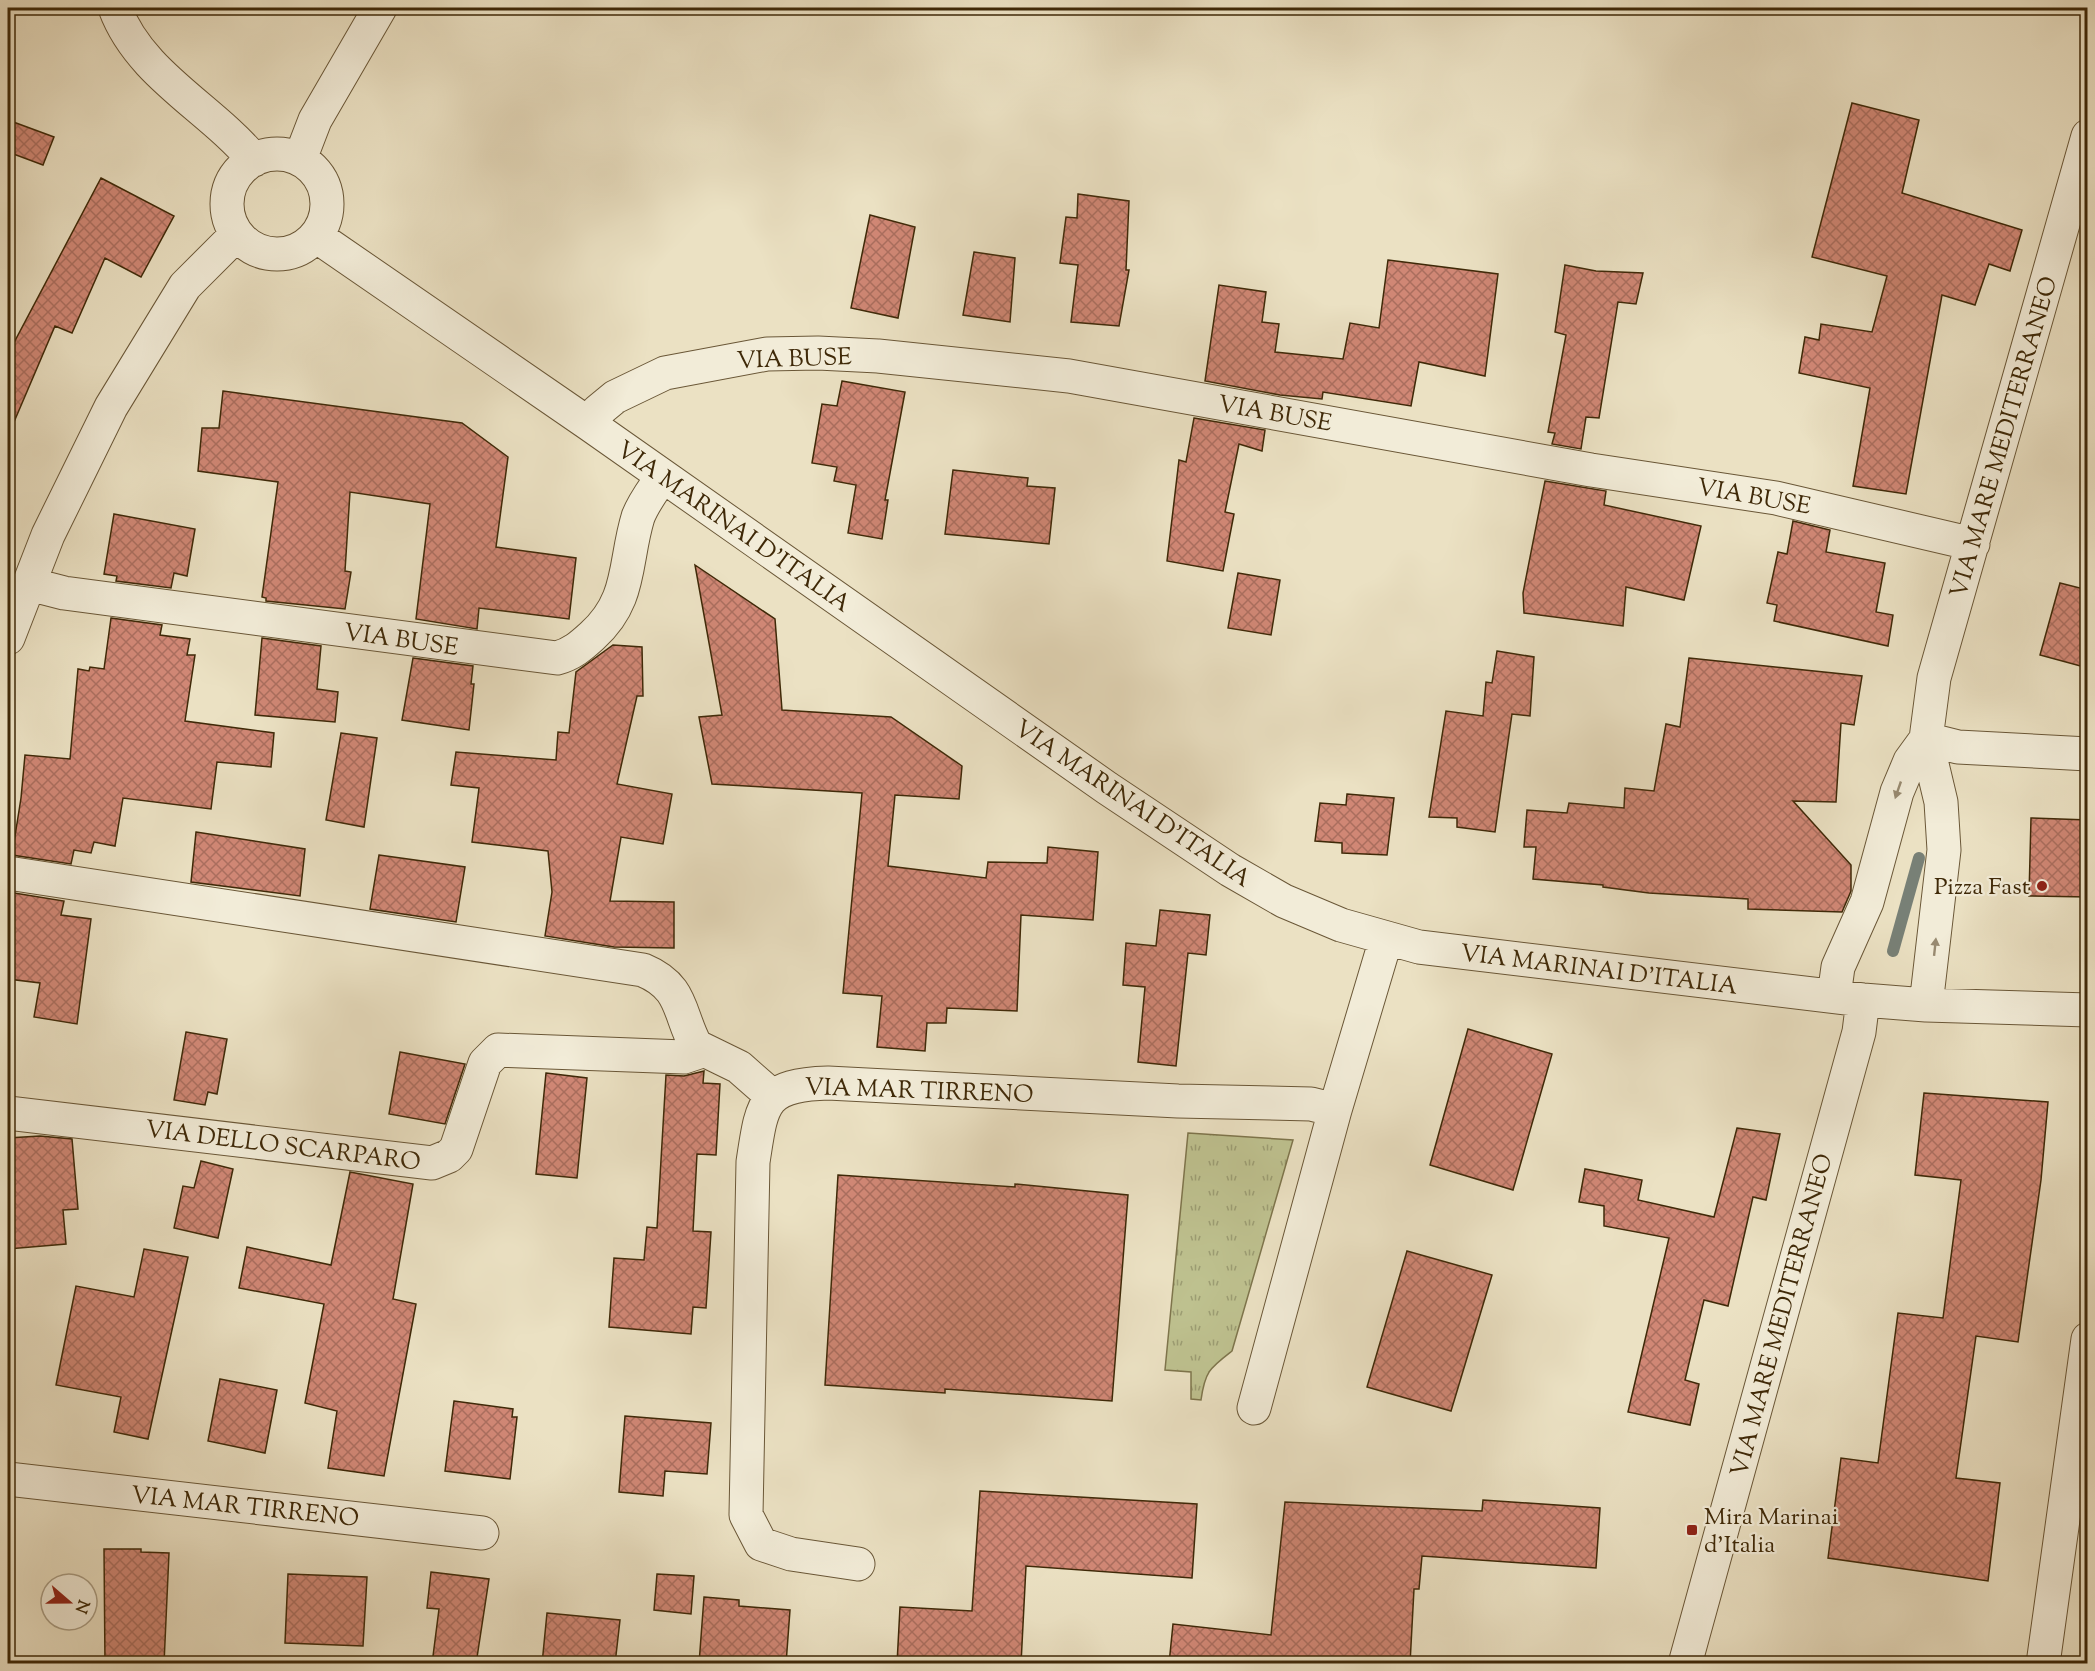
<svg xmlns="http://www.w3.org/2000/svg" width="2095" height="1671" font-family="'Sorts Mill Goudy',serif">
<style>
.park{fill:url(#park-tufts);stroke:#7e754c;stroke-width:1.5}
.lines{fill:none;stroke-linecap:round;stroke-linejoin:round}
.stream{stroke:#788076;stroke-width:12}
.building{fill:url(#building-cross-hatch);stroke:#3f2908;stroke-width:1.5}
.street-casing{stroke:#6a5737;stroke-width:35}
.street{stroke:#f2ecd8;stroke-width:33}
.oneway{fill:#988a70}
.poi-dot{fill:#8f2418;stroke:#f2ecd8;stroke-width:2}
.labels{text-anchor:middle;stroke-width:4.5;stroke-linejoin:round;paint-order:stroke}
.street-label{font-size:24px;fill:#3f2908;stroke:#f2ecd8}
.poi-label{font-size:24px;fill:#3f2908;stroke:#f2ecd8;text-anchor:end}
</style>
<defs>
<pattern id="park-tufts" width="24" height="20" patternUnits="userSpaceOnUse" patternTransform="scale(1.5)"><rect width="24" height="20" fill="#bec18f"/><path d="M3 7l-1-3M5 7V3M7 7l1-3M15 17l-1-3M17 17v-4M19 17l1-3" fill="none" stroke="#9c9d73"/></pattern>
<pattern id="building-cross-hatch" width="8" height="8" patternUnits="userSpaceOnUse" patternTransform="scale(1.5)"><rect width="8" height="8" fill="#d08775"/><path d="M0 0l8 8M0 8l8-8" fill="none" stroke="#aa6e5e"/></pattern>
</defs>
<rect width="100%" height="100%" fill="#ebe1c3"/>
<filter id="stains"><feTurbulence type="fractalNoise" baseFrequency=".00333" numOctaves="4"/><feColorMatrix values="0 0 0 0 .2 0 0 0 0 .09 0 0 0 0 .02 0 0 0 .5 -.17"/></filter>
<radialGradient id="worn" r=".72"><stop offset=".6" stop-color="#630" stop-opacity="0"/><stop offset="1" stop-color="#630" stop-opacity=".3"/></radialGradient>
<path class="park" d="M 1188,1133 L 1293,1140 L 1232,1351 C 1210,1368 1205,1371 1201,1400 L 1191,1399 L 1191,1372 L 1165,1370 Z"/>
<g class="lines">
<path class="stream" d="M 1893,951 L 1919,858"/>
</g>
<path class="building" d="M 1852,103 L 1919,120 L 1902,193 L 2022,230 L 2010,271 L 1989,264 L 1975,305 L 1942,295 L 1906,494 L 1853,486 L 1870,388 L 1799,373 L 1805,337 L 1819,340 L 1821,324 L 1872,332 L 1887,276 L 1812,257 Z
M 8,120 L 54,137 L 43,165 L 8,152 Z
M 101,178 L 174,216 L 141,277 L 105,258 L 72,333 L 55,326 L 8,436 L 8,354 Z
M 1078,194 L 1129,201 L 1126,270 L 1129,270 L 1119,326 L 1071,322 L 1078,265 L 1060,263 L 1066,217 L 1077,218 Z
M 870,215 L 915,227 L 898,318 L 851,308 Z
M 974,252 L 1015,258 L 1010,322 L 963,315 Z
M 1388,260 L 1498,274 L 1485,376 L 1419,362 L 1411,406 L 1323,392 L 1322,399 L 1280,395 L 1205,381 L 1219,285 L 1266,292 L 1262,322 L 1279,324 L 1275,352 L 1343,359 L 1350,323 L 1379,328 Z
M 1565,265 L 1596,271 L 1643,273 L 1636,304 L 1618,302 L 1599,418 L 1586,417 L 1581,449 L 1552,444 L 1555,433 L 1548,432 L 1566,335 L 1555,332 Z
M 842,381 L 905,392 L 885,500 L 888,500 L 882,539 L 848,533 L 856,485 L 834,481 L 837,467 L 812,463 L 822,404 L 837,406 Z
M 223,391 L 462,423 L 508,457 L 496,547 L 576,558 L 569,619 L 479,608 L 477,629 L 416,619 L 430,504 L 350,492 L 345,571 L 351,572 L 345,609 L 266,601 L 266,598 L 262,597 L 278,482 L 198,471 L 202,428 L 219,428 Z
M 1194,418 L 1265,430 L 1262,451 L 1239,444 L 1225,512 L 1234,514 L 1223,571 L 1167,561 L 1179,460 L 1186,462 Z
M 953,470 L 1028,478 L 1027,486 L 1055,488 L 1049,544 L 945,534 Z
M 1545,481 L 1606,491 L 1604,505 L 1701,526 L 1684,600 L 1626,587 L 1623,626 L 1524,613 L 1523,593 Z
M 114,514 L 195,529 L 187,576 L 174,573 L 171,588 L 116,581 L 117,576 L 104,574 Z
M 1793,521 L 1830,530 L 1826,552 L 1885,563 L 1876,612 L 1893,615 L 1888,646 L 1774,621 L 1777,605 L 1767,603 L 1778,552 L 1787,554 Z
M 695,565 L 775,619 L 782,710 L 891,717 L 962,766 L 959,799 L 895,795 L 888,866 L 986,878 L 988,862 L 1047,863 L 1048,847 L 1098,852 L 1093,920 L 1021,915 L 1017,1011 L 947,1008 L 946,1023 L 927,1023 L 925,1051 L 877,1047 L 882,996 L 843,993 L 862,793 L 712,784 L 699,717 L 722,715 Z
M 1238,573 L 1280,580 L 1271,635 L 1228,628 Z
M 2060,583 L 2088,590 L 2088,668 L 2040,655 Z
M 111,618 L 162,625 L 160,635 L 190,639 L 187,655 L 195,655 L 185,721 L 274,733 L 271,767 L 217,762 L 211,809 L 123,798 L 115,846 L 94,842 L 91,853 L 74,850 L 71,864 L 12,855 L 21,798 L 25,755 L 70,759 L 78,669 L 89,671 L 90,667 L 104,669 Z
M 262,638 L 321,646 L 317,689 L 338,692 L 335,722 L 255,715 Z
M 613,645 L 642,647 L 643,696 L 637,696 L 617,784 L 672,794 L 663,844 L 621,837 L 610,901 L 674,902 L 674,948 L 614,947 L 545,936 L 552,892 L 548,851 L 472,842 L 479,788 L 451,785 L 456,752 L 556,760 L 558,732 L 569,733 L 576,672 Z
M 1497,651 L 1534,657 L 1530,716 L 1512,714 L 1495,832 L 1457,827 L 1457,818 L 1429,817 L 1446,711 L 1483,716 L 1486,682 L 1492,683 Z
M 413,658 L 473,666 L 471,684 L 474,684 L 469,730 L 402,720 Z
M 1689,658 L 1862,676 L 1854,725 L 1841,723 L 1836,802 L 1793,801 L 1851,865 L 1851,891 L 1842,912 L 1748,909 L 1748,899 L 1649,893 L 1603,887 L 1603,885 L 1533,879 L 1536,847 L 1524,847 L 1527,810 L 1567,813 L 1569,803 L 1624,808 L 1625,788 L 1654,791 L 1666,724 L 1680,727 Z
M 341,733 L 377,738 L 364,827 L 326,820 Z
M 1347,794 L 1394,798 L 1387,855 L 1342,853 L 1342,843 L 1315,841 L 1320,803 L 1346,805 Z
M 2031,818 L 2088,820 L 2088,897 L 2029,896 Z
M 196,832 L 305,849 L 300,896 L 191,882 Z
M 379,855 L 465,867 L 456,922 L 370,909 Z
M 8,892 L 64,901 L 61,915 L 91,919 L 77,1024 L 34,1017 L 40,983 L 8,979 Z
M 1160,910 L 1210,915 L 1206,955 L 1188,953 L 1176,1066 L 1138,1062 L 1145,987 L 1123,985 L 1126,943 L 1156,946 Z
M 1468,1029 L 1552,1054 L 1513,1190 L 1430,1165 Z
M 186,1032 L 227,1039 L 217,1094 L 208,1092 L 205,1105 L 174,1100 Z
M 400,1052 L 465,1064 L 445,1124 L 389,1114 Z
M 704,1071 L 703,1083 L 720,1084 L 716,1155 L 697,1154 L 693,1231 L 711,1232 L 706,1308 L 693,1307 L 691,1334 L 609,1327 L 614,1258 L 644,1260 L 647,1227 L 657,1228 L 666,1075 L 684,1076 Z
M 546,1073 L 587,1078 L 577,1178 L 536,1174 Z
M 1924,1093 L 2048,1102 L 2041,1180 L 2018,1342 L 1976,1336 L 1956,1478 L 2000,1483 L 1988,1581 L 1828,1558 L 1841,1458 L 1878,1463 L 1898,1313 L 1943,1318 L 1961,1180 L 1915,1175 Z
M 1737,1128 L 1780,1134 L 1766,1200 L 1753,1197 L 1728,1306 L 1704,1300 L 1685,1380 L 1699,1384 L 1690,1425 L 1628,1412 L 1669,1238 L 1604,1226 L 1604,1206 L 1579,1202 L 1585,1169 L 1642,1180 L 1638,1200 L 1714,1217 Z
M 40,1136 L 72,1139 L 78,1209 L 63,1210 L 66,1244 L 8,1249 L 8,1138 Z
M 201,1161 L 233,1169 L 218,1238 L 174,1228 L 183,1186 L 194,1188 Z
M 350,1172 L 413,1184 L 393,1299 L 416,1304 L 384,1476 L 328,1468 L 337,1411 L 305,1403 L 324,1304 L 239,1288 L 247,1247 L 331,1265 Z
M 838,1175 L 1015,1187 L 1015,1184 L 1128,1195 L 1112,1401 L 945,1389 L 945,1393 L 825,1385 Z
M 144,1249 L 188,1257 L 148,1439 L 114,1432 L 121,1397 L 56,1385 L 76,1286 L 134,1297 Z
M 1407,1251 L 1492,1275 L 1451,1411 L 1367,1387 Z
M 220,1379 L 277,1390 L 265,1453 L 208,1441 Z
M 454,1401 L 513,1409 L 512,1417 L 517,1417 L 510,1479 L 445,1471 Z
M 625,1416 L 711,1423 L 707,1474 L 665,1471 L 663,1496 L 619,1492 Z
M 980,1491 L 1197,1504 L 1192,1578 L 1026,1566 L 1021,1664 L 897,1664 L 900,1607 L 972,1611 Z
M 1483,1500 L 1600,1508 L 1596,1568 L 1422,1556 L 1419,1589 L 1414,1589 L 1410,1664 L 1169,1664 L 1173,1624 L 1271,1635 L 1285,1502 L 1482,1511 Z
M 104,1549 L 141,1549 L 141,1552 L 169,1553 L 164,1664 L 105,1664 Z
M 431,1572 L 489,1579 L 476,1664 L 432,1664 L 439,1609 L 427,1608 Z
M 288,1574 L 367,1577 L 363,1646 L 285,1643 Z
M 657,1574 L 694,1576 L 691,1614 L 654,1610 Z
M 704,1597 L 739,1600 L 739,1606 L 790,1610 L 786,1664 L 699,1664 Z
M 547,1613 L 620,1620 L 615,1664 L 542,1664 Z"/>
<g class="lines">
<g class="street-casing">
<path id="street" d="M 115,8 C 140,75 210,107 254,160
M227 204a50 50 0 1 1 100 0a50 50 0 1 1-100 0Z
M 300,159 L 315,120 L 380,8
M 316,236 L 589,424 L 1107,788 L 1230,870 L 1284,901 L 1341,925 L 1419,947 L 1863,1000 L 1926,1005 L 2088,1010
M 589,424 L 598,411 L 615,397 L 665,373 L 767,354 L 818,353 L 878,356 L 1069,376 L 1591,470 L 1776,498 L 1973,544
M 29,584 L 64,593 L 557,658 C 572,654 581,646 592,636 C 632,600 624,563 638,517 C 643,503 654,489 662,477
M 8,638 L 48,535 L 111,407 L 185,286 L 237,234
M 1926,739 L 1958,747 L 2088,754
M 8,873 L 643,970 C 684,987 678,1013 696,1046 L 739,1067 L 772,1096
M 1834,996 L 1838,967 L 1867,902 L 1897,792 L 1910,761 L 1926,739
M 1926,1005 L 1944,850 L 1941,802 L 1926,739 L 1934,678 L 2088,136
M 8,1113 L 432,1163 L 449,1156 L 456,1149 L 485,1063 L 498,1050 L 684,1057 L 702,1051
M 1254,1408 L 1335,1110 L 1386,939
M 8,1479 L 482,1533
M 858,1564 L 791,1554 L 761,1544 L 746,1515 L 753,1162 C 762,1103 762,1085 828,1083 L 1178,1101 L 1311,1104 L 1335,1110
M 1685,1664 L 1859,1032 L 1863,1000
M 2043,1664 L 2088,1339"/>
</g>
<use href="#street" class="street"/>
</g>
<defs><path id="oneway-solid" d="M-6-.8H1V-3.2L6.5 0L1 3.2V.8H-6Z" transform="scale(1.5)"/></defs>
<g class="oneway">
<use href="#oneway-solid" transform="translate(1898 790) rotate(109)"/>
<use href="#oneway-solid" transform="translate(1935 947) rotate(-84)"/>
</g>
<g class="poi-dot">
<circle cx="2042" cy="886" r="6"/>
<rect x="1686" y="1524" width="12" height="12" rx="3"/>
</g>
<g class="labels">
<g class="street-label">
<text transform="translate(794 358) rotate(-2)" y="8">VIA BUSE</text>
<text transform="translate(1275 413) rotate(10)" y="8">VIA BUSE</text>
<text transform="translate(2003 437) rotate(-74)" y="8">VIA MARE MEDITERRANEO</text>
<text transform="translate(1754 496) rotate(10)" y="8">VIA BUSE</text>
<text transform="translate(734 526) rotate(35)" y="8">VIA MARINAI D'ITALIA</text>
<text transform="translate(401 639) rotate(8)" y="8">VIA BUSE</text>
<text transform="translate(1133 803) rotate(34)" y="8">VIA MARINAI D'ITALIA</text>
<text transform="translate(1599 969) rotate(7)" y="8">VIA MARINAI D'ITALIA</text>
<text transform="translate(919 1090) rotate(2)" y="8">VIA MAR TIRRENO</text>
<text transform="translate(283 1145) rotate(7)" y="8">VIA DELLO SCARPARO</text>
<text transform="translate(1781 1315) rotate(-75)" y="8">VIA MARE MEDITERRANEO</text>
<text transform="translate(245 1506) rotate(6)" y="8">VIA MAR TIRRENO</text>
</g>
<g class="poi-label">
<text x="2030" y="894">Pizza Fast</text>
<text x="1704" y="1524" text-anchor="start">Mira Marinai<tspan x="1704" dy="28">d'Italia</tspan></text>
</g>
</g>
<rect width="2095" height="1671" fill="none" stroke="#ebe1c3" stroke-width="30"/>
<rect x="9" y="9" width="2077" height="1653" fill="none" stroke="#3f2908" stroke-width="3"/>
<rect x="15" y="15" width="2065" height="1641" fill="none" stroke="#3f2908" stroke-width="1.5"/>
<g transform="translate(69 1602) rotate(110)"><circle r="28" fill="#f2ecd8" stroke="#aa9e85" stroke-width="1.5"/>
<path d="M0-4.5L10 22L0 15L-10 22Z" fill="#8f2418"/>
<text y="-9" font-size="16" font-weight="bold" text-anchor="middle" fill="#3f2908">N</text>
</g>
<rect width="100%" height="100%" filter="url(#stains)"/>
<rect width="100%" height="100%" fill="url(#worn)"/>
</svg>
